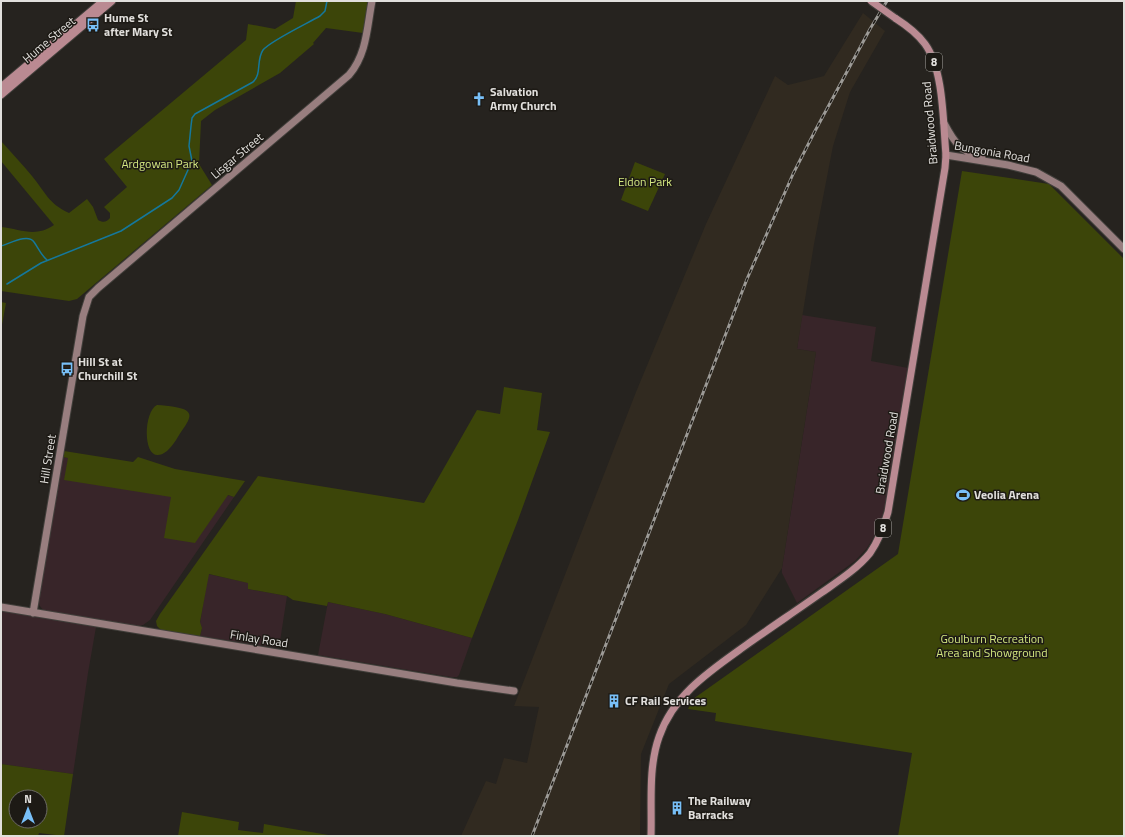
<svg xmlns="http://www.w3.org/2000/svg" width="1125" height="837" font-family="'Titillium Web',sans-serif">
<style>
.industrial{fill:#382529}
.built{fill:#312a20}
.green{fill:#3c4509;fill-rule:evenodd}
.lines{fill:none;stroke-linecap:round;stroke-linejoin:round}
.stream{stroke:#15789c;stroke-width:1.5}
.secondary-casing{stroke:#413f3b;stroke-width:9}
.primary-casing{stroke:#413f3b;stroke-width:9}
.secondary{stroke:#987e7f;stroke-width:7}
.primary{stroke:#ba8a92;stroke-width:7}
.rail-casing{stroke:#9d9b97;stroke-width:3}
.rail{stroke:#1d1a15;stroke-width:1.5;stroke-dasharray:4.5;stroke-linecap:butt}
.primary-bridge-casing{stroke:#413f3b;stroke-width:9;stroke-linecap:butt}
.primary-bridge{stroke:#ba8a92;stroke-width:7}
.labels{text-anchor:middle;stroke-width:3;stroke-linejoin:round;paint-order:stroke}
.shield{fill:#1d1a15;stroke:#a6a4a0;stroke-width:1}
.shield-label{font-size:11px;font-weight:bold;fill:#e1dfdc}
.poi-label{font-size:12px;font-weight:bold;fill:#e1dfdc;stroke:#1d1a15;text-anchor:start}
.street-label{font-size:12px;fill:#e1dfdc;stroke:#1d1a15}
.park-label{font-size:12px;fill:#d3e780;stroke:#1d1a15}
</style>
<rect width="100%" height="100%" fill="#26231f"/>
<path class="industrial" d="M 802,315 L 876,327 L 871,361 L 908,368 L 887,499 L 881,522 L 877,532 L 867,548 L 855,561 L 797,603 L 782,573 L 782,568 L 816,352 L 797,349 Z
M 63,457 L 125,466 L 234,497 L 150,620 L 143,625 L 138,626 L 44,611 L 39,605 L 39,597 Z
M 208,574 L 249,583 L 248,589 L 287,596 L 279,648 L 200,636 L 202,628 L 200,623 Z
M 328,602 L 385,614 L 472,638 L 459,675 L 457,677 L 451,677 L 318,655 Z
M 1,611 L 96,627 L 88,673 L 73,774 L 1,764 Z"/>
<path class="built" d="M 863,13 L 885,31 L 850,92 L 833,146 L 814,244 L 797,349 L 816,352 L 782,568 L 746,625 L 669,684 L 641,754 L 640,836 L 461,836 L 486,781 L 496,784 L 504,758 L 527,763 L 539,707 L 514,706 L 636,392 L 706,224 L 775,76 L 788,85 L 824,76 Z"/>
<path class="green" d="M 296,1 L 368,1 L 363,33 L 326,28 L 313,43 L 314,44 L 280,73 L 215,110 L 201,121 L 199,164 L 212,185 L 77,299 L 69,301 L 1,291 L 1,227 C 21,229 35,238 54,225 L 1,161 L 1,141 C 11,152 22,164 32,176 C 45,192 49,204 69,213 L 87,199 L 93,207 L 98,220 C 103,223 107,222 110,218 L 110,213 L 104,207 L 127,187 L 104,159 L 246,40 L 248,24 L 275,29 L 293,18 Z
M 635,162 L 665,174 L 648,211 L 621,200 Z
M 962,171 L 1049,184 L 1124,259 L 1124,836 L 898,836 L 912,753 L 715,721 L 716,713 L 688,709 L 693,699 L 898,554 Z
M 1,302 L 6,303 L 1,330 Z
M 504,387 L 542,393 L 537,430 L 550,432 L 518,520 L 472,638 L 385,614 L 328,602 L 327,606 L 293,600 L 287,596 L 248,589 L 248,583 L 209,574 L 200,622 L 202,628 L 200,636 L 162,631 L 157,626 L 156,621 L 160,614 L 258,476 L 424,503 L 477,410 L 500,414 Z
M 157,405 C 163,405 169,406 175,407 C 192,410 193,415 183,429 C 178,436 174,445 167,451 C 142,471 142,412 157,405 Z
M 64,451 L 133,462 L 138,457 L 175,469 L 245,481 L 234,497 L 228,495 L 195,543 L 164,538 L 171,497 L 64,480 L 68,458 L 63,457 Z
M 1,764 L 73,774 L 64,836 L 39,833 L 38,836 L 1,836 ZM 16,797 L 40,797 L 40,821 L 16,821 Z
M 182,812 L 239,822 L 238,830 L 263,833 L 264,824 L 334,836 L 178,836 Z"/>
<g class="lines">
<path class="stream" d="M 1,246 C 9,244 28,233 34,242 C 39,249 41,255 47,260
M 7,284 L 41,263 L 121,231 L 172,198 L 179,190 L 192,161 L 189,146 L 191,126 L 192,118 L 195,114 L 253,82 C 262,74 256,60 263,50 C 270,41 308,23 320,16 L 325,11 L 327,1"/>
<g class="secondary-casing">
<path id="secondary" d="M 944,123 C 955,144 960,150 982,158
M 946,155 L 1008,165 L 1036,172 L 1061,186 L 1124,249
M 1,607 L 457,683 L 514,691
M 33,613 L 83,316 L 89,297 L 98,288 L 349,75 C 367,54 367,27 372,1"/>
</g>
<g class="primary-casing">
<path id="primary" d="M 1,87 L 103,1
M 1,95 L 112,1
M 651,836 C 652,804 648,768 659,737 C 674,693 713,669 749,643 C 773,626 797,610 821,593 C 838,581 857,569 870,553 C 879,540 884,526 888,512 L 945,168 L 946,155 C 943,123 944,70 925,44 C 917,33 906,25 895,18"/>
</g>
<use href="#secondary" class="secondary"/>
<use href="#primary" class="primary"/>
<g class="rail-casing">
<path id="rail" d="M 532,836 L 747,279 L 793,174 L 815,131 L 870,29 L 887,1"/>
</g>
<use href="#rail" class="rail"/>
<g class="primary-bridge-casing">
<path id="primary-bridge" d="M 871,1 L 895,18"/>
</g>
<use href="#primary-bridge" class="primary-bridge"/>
</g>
<defs>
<g id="bus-bare" transform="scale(1.08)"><path d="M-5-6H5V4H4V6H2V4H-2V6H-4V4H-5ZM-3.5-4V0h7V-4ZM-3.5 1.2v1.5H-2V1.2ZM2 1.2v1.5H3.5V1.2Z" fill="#78bff7" stroke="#1d1a15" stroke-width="2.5" paint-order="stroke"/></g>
<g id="church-bare" transform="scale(1.08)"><path d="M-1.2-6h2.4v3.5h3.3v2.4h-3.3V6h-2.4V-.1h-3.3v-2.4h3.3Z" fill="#78bff7" stroke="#1d1a15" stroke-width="2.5" paint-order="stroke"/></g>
<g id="stadium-bare" transform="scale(1.08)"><path d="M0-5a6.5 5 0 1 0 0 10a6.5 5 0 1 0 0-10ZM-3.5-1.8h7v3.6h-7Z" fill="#78bff7" stroke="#1d1a15" stroke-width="2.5" paint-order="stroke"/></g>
<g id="building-bare" transform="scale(1.08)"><path d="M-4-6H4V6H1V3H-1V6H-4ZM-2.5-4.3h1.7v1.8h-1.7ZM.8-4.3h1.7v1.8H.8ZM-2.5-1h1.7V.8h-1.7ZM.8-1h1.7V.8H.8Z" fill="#78bff7" stroke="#1d1a15" stroke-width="2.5" paint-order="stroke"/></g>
</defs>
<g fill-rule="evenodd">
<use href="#bus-bare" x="93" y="25"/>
<use href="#church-bare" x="479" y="99"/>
<use href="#bus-bare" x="67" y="369"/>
<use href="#stadium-bare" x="963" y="495"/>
<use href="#building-bare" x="614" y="701"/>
<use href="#building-bare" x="677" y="808"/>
</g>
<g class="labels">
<g class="shield">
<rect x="926" y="53" width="16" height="18" rx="3"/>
<rect x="875" y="519" width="16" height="18" rx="3"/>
</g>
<g class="shield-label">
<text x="934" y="66">8</text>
<text x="883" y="532">8</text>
</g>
<g class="poi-label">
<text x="104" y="22">Hume St<tspan x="104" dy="14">after Mary St</tspan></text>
<text x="490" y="96">Salvation<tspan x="490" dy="14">Army Church</tspan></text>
<text x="78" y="366">Hill St at<tspan x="78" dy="14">Churchill St</tspan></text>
<text x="974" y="499">Veolia Arena</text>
<text x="625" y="705">CF Rail Services</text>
<text x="688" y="805">The Railway<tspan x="688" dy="14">Barracks</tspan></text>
</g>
<g class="street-label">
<text transform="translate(49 40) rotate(-40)" y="4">Hume Street</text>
<text transform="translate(930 123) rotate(-95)" y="4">Braidwood Road</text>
<text transform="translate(992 152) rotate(10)" y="4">Bungonia Road</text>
<text transform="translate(237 156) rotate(-40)" y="4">Lisgar Street</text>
<text transform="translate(887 453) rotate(-80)" y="4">Braidwood Road</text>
<text transform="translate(48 459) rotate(-81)" y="4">Hill Street</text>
<text transform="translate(259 639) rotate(9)" y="4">Finlay Road</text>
</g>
<g class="park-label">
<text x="160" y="168">Ardgowan Park</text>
<text x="645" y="186">Eldon Park</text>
<text x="992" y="643">Goulburn Recreation<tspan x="992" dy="14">Area and Showground</tspan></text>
</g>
</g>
<rect width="1125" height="837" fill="none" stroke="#e1dfdc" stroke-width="4"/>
<g transform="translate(28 809)"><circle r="19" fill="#1d1a15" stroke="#6b6965"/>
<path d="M0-3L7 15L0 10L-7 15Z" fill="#78bff7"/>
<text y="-6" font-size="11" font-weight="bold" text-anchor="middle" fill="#e1dfdc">N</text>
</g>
</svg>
